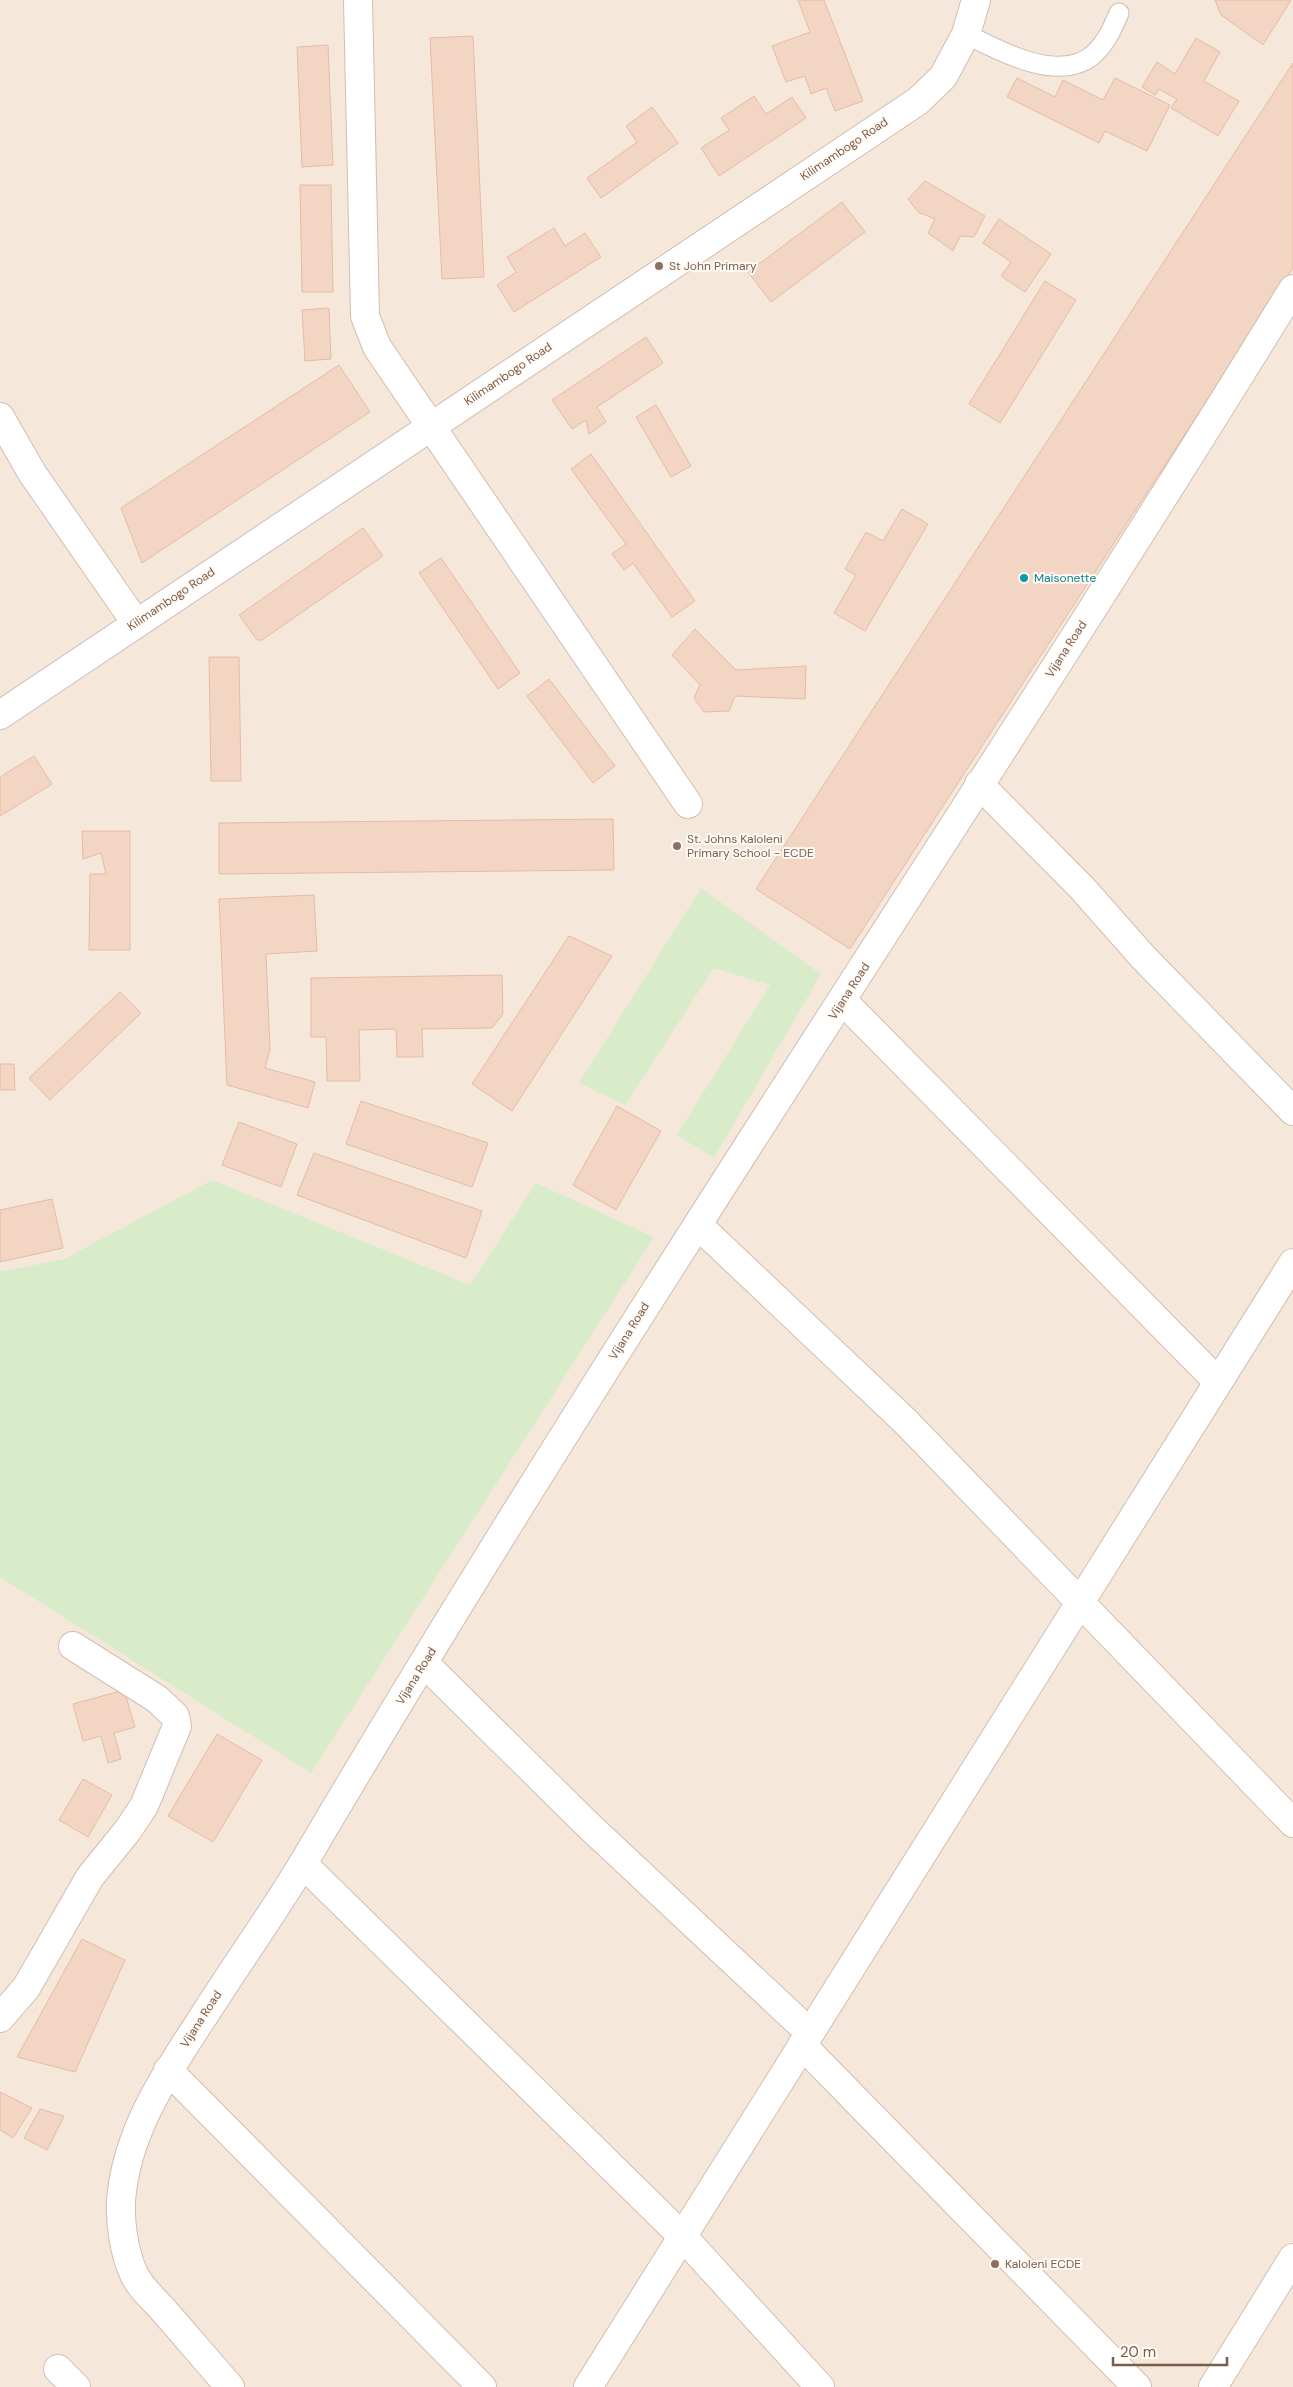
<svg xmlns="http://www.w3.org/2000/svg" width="1293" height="2387" font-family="'DM Sans',sans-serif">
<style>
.residential{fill:#f5e8da}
.green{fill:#d8ecc9}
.building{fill:#f3d5c3;stroke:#e6bba3}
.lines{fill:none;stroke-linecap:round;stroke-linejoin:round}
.service-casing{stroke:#d1beb0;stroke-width:21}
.minor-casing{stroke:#d1beb0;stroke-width:30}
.service{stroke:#fff;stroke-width:19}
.minor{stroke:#fff;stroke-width:28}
.education-dot{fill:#8d6e63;stroke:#fffaf3;stroke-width:2}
.culture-dot{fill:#0f9aa8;stroke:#fffaf3;stroke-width:2}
.labels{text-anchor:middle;stroke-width:4;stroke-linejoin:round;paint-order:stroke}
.street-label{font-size:12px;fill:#7a5c4d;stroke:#fffaf3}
.education-label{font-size:12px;fill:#785e54;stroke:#fffaf3;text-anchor:start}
.culture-label{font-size:12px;fill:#0d838f;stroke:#fffaf3;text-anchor:start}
</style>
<rect width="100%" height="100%" fill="#fdf6ec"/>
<path class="residential" d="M 0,0 L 1293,0 L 1293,2387 L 0,2387 Z"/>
<path class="green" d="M 701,888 L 821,974 L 714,1158 L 677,1135 L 770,985 L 714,968 L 625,1105 L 579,1083 Z
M 212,1180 L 470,1285 L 536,1183 L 654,1237 L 311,1773 L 0,1577 L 0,1272 L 64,1259 Z"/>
<path class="building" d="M 798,0 L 824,0 L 863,101 L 835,111 L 826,88 L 811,94 L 805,76 L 786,82 L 772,46 L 810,32 Z
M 1215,0 L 1291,0 L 1263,45 L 1221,15 Z
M 473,36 L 484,277 L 442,279 L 430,38 Z
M 1196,38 L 1220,52 L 1204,81 L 1239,101 L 1218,136 L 1171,108 L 1177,99 L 1159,89 L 1155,95 L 1142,87 L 1157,62 L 1175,74 Z
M 328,45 L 333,165 L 302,167 L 297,47 Z
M 1293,63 L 1293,268 L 850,949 L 756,889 Z
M 1017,78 L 1055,97 L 1063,80 L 1103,100 L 1115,78 L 1170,105 L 1147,151 L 1105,131 L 1099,143 L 1007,97 Z
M 754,96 L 766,114 L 792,97 L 806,118 L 719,176 L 701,148 L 729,130 L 721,118 Z
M 652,107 L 678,143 L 601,198 L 587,178 L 637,142 L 626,126 Z
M 925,181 L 985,216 L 974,237 L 960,236 L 953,251 L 928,233 L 935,219 L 918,212 L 908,199 Z
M 300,185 L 331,185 L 333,292 L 302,292 Z
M 842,202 L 865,232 L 771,302 L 748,272 Z
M 999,219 L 1051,254 L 1025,292 L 1001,276 L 1011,262 L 983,243 Z
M 554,228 L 565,246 L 585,233 L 601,257 L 514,312 L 497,285 L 516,272 L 507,257 Z
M 1045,281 L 1076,300 L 1000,423 L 969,404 Z
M 329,308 L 331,359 L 305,361 L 302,310 Z
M 646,337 L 663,363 L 597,407 L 606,422 L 589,434 L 586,420 L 572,429 L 552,400 Z
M 339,365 L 370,412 L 142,563 L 121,508 Z
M 656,405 L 691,466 L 671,477 L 636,417 Z
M 591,454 L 695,601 L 672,617 L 633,563 L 624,570 L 612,554 L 626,544 L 571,469 Z
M 902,509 L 928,524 L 865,631 L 834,613 L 856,575 L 845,569 L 866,532 L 883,541 Z
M 363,528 L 383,556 L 262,640 L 257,640 L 239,615 Z
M 441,558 L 520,673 L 498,689 L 419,573 Z
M 695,629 L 736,670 L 806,666 L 805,699 L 735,696 L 729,711 L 704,712 L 694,698 L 700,685 L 672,655 Z
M 209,657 L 239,657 L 241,781 L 211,781 Z
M 549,679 L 615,766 L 593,783 L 527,696 Z
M 34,756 L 52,784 L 0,816 L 0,777 Z
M 613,819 L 614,870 L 219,874 L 219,823 Z
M 82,831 L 130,831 L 130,950 L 89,950 L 90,874 L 106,874 L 101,853 L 83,859 Z
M 314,895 L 317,951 L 266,954 L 270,1049 L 265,1068 L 315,1082 L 308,1108 L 227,1085 L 219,899 Z
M 569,936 L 612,956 L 512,1111 L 472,1084 Z
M 502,975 L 503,1014 L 492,1028 L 422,1029 L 423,1057 L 397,1057 L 396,1029 L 359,1030 L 360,1081 L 327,1081 L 326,1037 L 311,1037 L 311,978 Z
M 120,992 L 141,1013 L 50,1100 L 29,1078 Z
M 0,1064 L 14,1064 L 15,1090 L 0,1090 Z
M 361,1101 L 488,1143 L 472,1187 L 346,1144 Z
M 617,1106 L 661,1131 L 616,1210 L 573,1185 Z
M 239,1122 L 297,1144 L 281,1187 L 222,1165 Z
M 314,1153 L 482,1211 L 466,1258 L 297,1195 Z
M 52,1199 L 63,1248 L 0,1262 L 0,1210 Z
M 124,1690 L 135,1727 L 114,1733 L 121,1759 L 108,1763 L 101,1736 L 83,1741 L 73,1704 Z
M 217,1734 L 262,1760 L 213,1842 L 168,1816 Z
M 83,1779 L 112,1795 L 88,1837 L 59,1820 Z
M 82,1939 L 125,1960 L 75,2072 L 17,2057 Z
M 0,2092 L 32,2108 L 13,2138 L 0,2130 Z
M 40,2109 L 64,2116 L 47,2150 L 24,2138 Z"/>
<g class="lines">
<g class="service-casing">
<path id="service" d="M 966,34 C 999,51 1063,86 1096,52 C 1107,41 1113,27 1119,13"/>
</g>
<g class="minor-casing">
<path id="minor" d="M 358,0 L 365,316 L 377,347 L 688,804
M 0,417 L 32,473 L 136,623
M 0,715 L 918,101 L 943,77 L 966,34 L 976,0
M 979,784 L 1082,888 L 1143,957 L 1293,1111
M 843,1001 L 1218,1382
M 698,1225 L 906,1422 L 1293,1823
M 424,1663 L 588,1825 L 810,2033
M 303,1864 L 684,2238 L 820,2387
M 0,2018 L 26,1988 L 90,1877 L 128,1830 L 144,1806 L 177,1726 L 175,1716 L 157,1699 L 73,1646
M 802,2045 L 1137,2387
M 168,2070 L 482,2387
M 58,2369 L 76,2387
M 230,2387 C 208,2362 187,2337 165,2312 C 155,2300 140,2288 134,2274 C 124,2253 120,2223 121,2201 C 126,2130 169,2069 207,2011 C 240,1959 277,1908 308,1855 C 621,1324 970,814 1293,289
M 588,2387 L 1293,1263
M 1213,2387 L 1293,2258"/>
</g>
<use href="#service" class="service"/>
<use href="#minor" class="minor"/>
</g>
<g class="education-dot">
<circle cx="659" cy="266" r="5"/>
<circle cx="677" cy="846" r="5"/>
<circle cx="995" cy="2264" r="5"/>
</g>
<circle class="culture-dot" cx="1024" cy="578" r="5"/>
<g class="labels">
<g class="street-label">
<text transform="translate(844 149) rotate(-34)" y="4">Kilimambogo Road</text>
<text transform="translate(508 374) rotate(-34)" y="4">Kilimambogo Road</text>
<text transform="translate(171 599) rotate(-34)" y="4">Kilimambogo Road</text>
<text transform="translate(1066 649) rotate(-57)" y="4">Vijana Road</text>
<text transform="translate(849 991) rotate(-57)" y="4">Vijana Road</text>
<text transform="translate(629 1331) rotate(-58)" y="4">Vijana Road</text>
<text transform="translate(416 1676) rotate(-58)" y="4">Vijana Road</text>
<text transform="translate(201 2019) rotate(-57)" y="4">Vijana Road</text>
</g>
<g class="education-label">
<text x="669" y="270">St John Primary</text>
<text x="687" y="843">St. Johns Kaloleni<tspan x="687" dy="14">Primary School - ECDE</tspan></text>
<text x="1005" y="2268">Kaloleni ECDE</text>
</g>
<g class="culture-label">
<text x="1034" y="582">Maisonette</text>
</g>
</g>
<path d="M1113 2357v8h114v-8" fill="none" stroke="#7a5c4d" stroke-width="2.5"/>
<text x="1120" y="2357" font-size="15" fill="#7a5c4d" stroke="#fffaf3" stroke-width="4" paint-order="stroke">20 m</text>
</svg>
